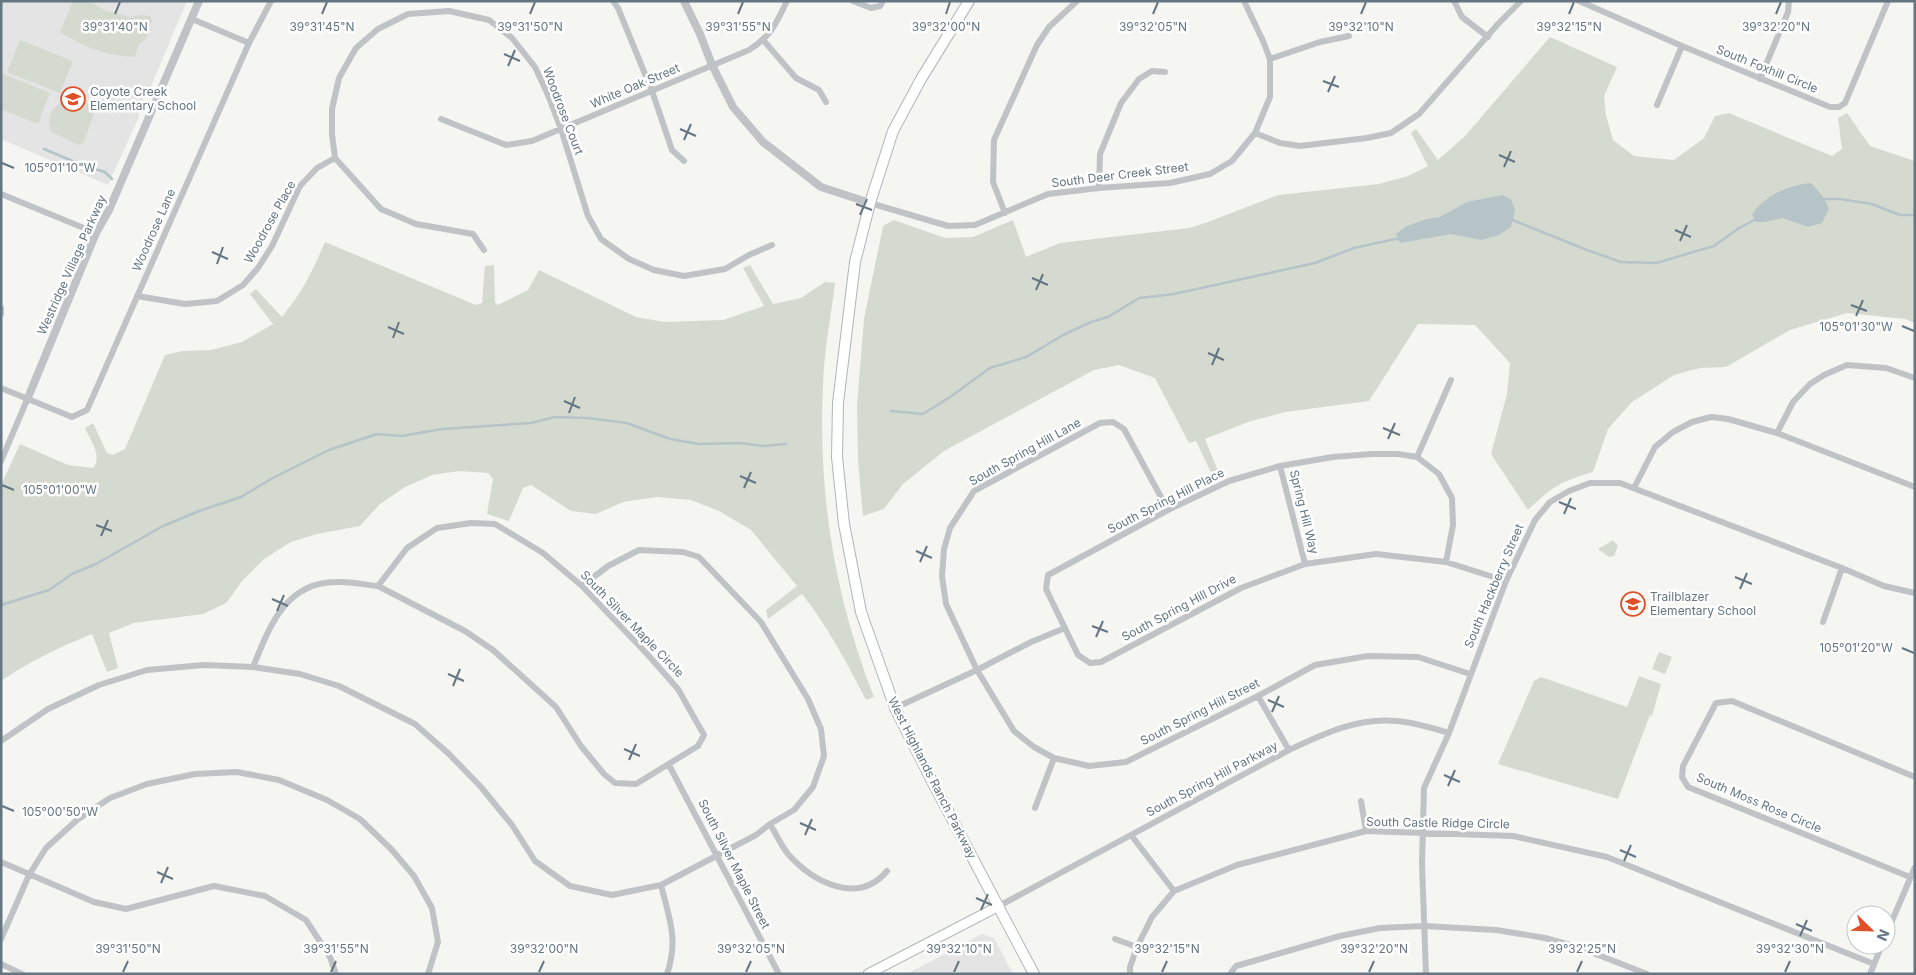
<svg xmlns="http://www.w3.org/2000/svg" width="1916" height="975" font-family="Inter,sans-serif">
<style>
.built{fill:#e3e4e3}
.green{fill:#d5dad1}
.water{fill:#b6c3c7}
.lines{fill:none;stroke-linecap:round;stroke-linejoin:round}
.stream{stroke:#b6c3c7;stroke-width:2.5}
.secondary-casing{stroke:#b1b7bb;stroke-width:11}
.primary-casing{stroke:#b0b5b9;stroke-width:12}
.minor{stroke:#bfc3c6;stroke-width:6}
.tertiary{stroke:#bfc3c6;stroke-width:8}
.secondary{stroke:#fff;stroke-width:9}
.primary{stroke:#fff;stroke-width:10}
.ticks{fill:none;stroke:#657682;stroke-width:2}
.labels{text-anchor:middle;stroke-width:5;stroke-linejoin:round;paint-order:stroke}
.street-label{font-size:12px;fill:#657682;stroke:#fff}
.poi-label{font-size:12px;fill:#657682;stroke:#fff;text-anchor:start}
.ticks-label{font-size:12px;text-anchor:middle;fill:#657682;stroke:#fff;stroke-width:5;stroke-linejoin:round;paint-order:stroke}
</style>
<rect width="100%" height="100%" fill="#f5f5f2"/>
<path class="built" d="M 1,1 L 187,1 L 149,91 L 139,106 L 139,117 L 108,185 L 1,139 Z
M 982,934 L 994,938 L 1013,974 L 907,974 Z"/>
<path class="green" d="M 73,1 L 89,1 L 106,11 L 128,16 L 129,18 L 140,15 L 150,16 L 152,21 C 148,28 149,41 139,43 L 135,57 C 106,56 84,47 60,32 Z
M 1550,37 L 1617,67 L 1604,96 L 1606,115 L 1613,140 L 1634,156 L 1674,160 L 1704,138 L 1715,116 L 1729,113 L 1832,156 L 1842,149 L 1838,118 L 1847,113 L 1870,146 L 1915,161 L 1915,323 L 1905,319 L 1847,313 L 1790,330 L 1726,367 L 1700,368 L 1674,375 L 1632,402 L 1608,429 L 1593,472 C 1560,482 1553,486 1528,510 L 1491,454 L 1507,394 L 1510,363 L 1475,325 L 1418,324 L 1369,401 L 1285,412 L 1248,422 L 1205,439 L 1220,476 L 1214,479 L 1196,441 L 1189,443 L 1155,378 L 1119,365 L 1094,370 L 944,451 L 903,484 L 884,509 L 863,516 L 858,461 L 857,405 L 864,319 L 883,226 L 894,220 L 945,238 L 973,237 L 1013,220 L 1026,257 L 1060,243 L 1189,228 L 1208,222 L 1278,195 L 1379,184 L 1408,176 L 1428,166 L 1411,133 L 1416,129 L 1438,160 L 1466,135 Z
M 20,40 L 73,61 L 60,93 L 7,72 Z
M 1,73 L 50,93 L 38,124 L 1,109 Z
M 70,99 C 81,99 90,102 94,113 L 84,142 L 79,145 L 51,132 C 45,116 54,103 70,99 Z
M 325,242 L 476,305 L 482,303 L 485,266 L 494,265 L 495,302 L 498,305 L 528,290 L 539,270 L 636,317 L 664,322 L 723,320 L 764,306 L 743,268 L 750,265 L 773,304 L 801,298 L 825,282 L 835,283 C 831,317 824,351 823,385 C 818,494 834,595 874,697 L 866,700 C 847,663 828,627 802,594 L 768,619 L 766,610 L 797,586 L 751,530 L 719,511 L 691,500 L 657,497 L 623,502 L 596,514 L 571,511 L 531,485 L 523,488 L 509,521 L 487,514 L 493,479 L 488,473 L 459,471 L 432,475 L 405,487 L 380,504 L 360,526 L 317,534 L 291,542 L 264,559 L 243,580 L 226,603 L 203,614 L 134,623 L 109,633 L 118,668 L 107,672 L 92,634 C 60,647 30,661 1,681 L 1,485 L 20,444 L 68,465 L 93,468 C 103,456 90,440 85,428 L 93,423 L 107,453 L 113,455 L 125,449 L 165,355 L 183,351 L 211,350 L 242,342 L 273,324 L 250,294 L 256,289 L 282,317 C 303,291 312,272 325,242 Z
M 1613,540 L 1618,546 L 1614,556 L 1609,557 L 1598,549 Z
M 1659,652 L 1672,657 L 1665,674 L 1652,669 Z
M 1639,676 L 1661,684 L 1652,716 L 1650,715 L 1618,799 L 1498,764 L 1534,681 L 1541,677 L 1627,707 Z"/>
<path class="water" d="M 1811,183 L 1824,198 L 1829,209 L 1822,223 L 1808,227 L 1783,218 L 1764,222 L 1756,222 L 1752,215 C 1764,195 1789,185 1811,183 Z
M 1502,195 L 1511,199 L 1515,210 L 1511,227 L 1499,235 L 1482,240 L 1451,234 L 1400,243 L 1396,234 L 1407,226 L 1427,219 L 1440,217 L 1467,202 Z"/>
<g class="lines">
<path class="stream" d="M 44,149 L 82,165 L 105,172 L 112,179
M 1821,199 L 1840,199 L 1872,204 L 1900,215 L 1915,215
M 1510,219 L 1587,250 L 1621,262 L 1656,263 L 1714,246 L 1739,228 L 1756,219
M 891,411 L 923,414 L 950,397 L 990,368 L 1026,357 L 1065,334 L 1091,322 L 1108,317 L 1139,298 L 1174,294 L 1315,263 L 1354,248 L 1400,238
M 1,605 L 49,590 L 72,574 L 96,564 L 163,526 L 199,511 L 241,497 L 271,479 L 329,450 L 377,434 L 402,436 L 442,429 L 531,423 L 555,417 L 587,418 L 627,423 L 670,439 L 699,444 L 740,443 L 763,446 L 786,444"/>
<g class="secondary-casing">
<path id="secondary" d="M 868,974 L 999,906"/>
</g>
<g class="primary-casing">
<path id="primary" d="M 969,1 L 921,79 L 893,131 L 870,203 L 855,262 L 838,403 L 837,457 L 844,524 L 861,612 L 895,708 L 933,783 L 1034,974"/>
</g>
<path class="minor" d="M 613,1 L 618,8 L 652,91 L 672,150 L 684,161
M 853,1 L 871,8 L 880,6 L 883,1
M 1454,1 L 1462,17 L 1488,37
M 1579,1 L 1682,46 L 1830,107 L 1839,107 L 1845,103 L 1888,1
M 192,19 L 249,43
M 764,41 L 796,78 L 819,90 L 826,102
M 1270,59 L 1320,42 L 1349,36
M 1760,79 L 1788,12 L 1789,1
M 1657,105 L 1682,46
M 441,119 L 506,145 L 532,141 L 749,50 C 771,36 776,24 787,1
M 1255,133 L 1280,143 L 1300,146 L 1367,138 L 1391,133 L 1419,114 L 1498,24 L 1521,1
M 1099,188 L 1100,154 L 1121,103 L 1139,79 L 1152,71 L 1165,72
M 1,194 L 96,233
M 870,203 L 948,226 L 975,225 L 1048,194 L 1099,188 L 1170,183 L 1210,174 L 1232,161 L 1255,133 L 1270,97 L 1270,59 L 1263,41 L 1244,1
M 1005,213 L 993,182 L 994,140 L 1037,45 L 1049,27 L 1077,1
M 484,250 L 473,234 L 416,224 L 381,209 L 335,158 L 332,134 L 332,109 L 339,78 L 356,48 L 378,29 L 408,14 L 449,11 L 489,20 L 512,38 L 535,67 L 548,95 L 561,129 L 588,216 L 601,239 L 629,259 L 654,270 L 684,276 L 725,269 L 749,255 L 772,245
M 137,296 L 185,304 L 217,301 L 243,285 L 258,268 L 272,246 L 300,186 L 317,168 L 335,158
M 1,308 L 1,314
M 1,388 L 72,417 L 87,410 L 249,43 L 271,1
M 1777,433 L 1793,402 L 1810,384 L 1824,375 L 1847,365 L 1886,368 L 1915,378
M 1417,457 L 1451,380
M 1,461 L 27,400
M 1280,466 L 1305,564
M 1634,488 L 1655,447 L 1673,432 L 1692,422 L 1711,417 L 1728,419 L 1777,433 L 1915,487
M 1168,510 L 1124,429 L 1113,422 L 1100,423 L 974,491 L 950,528 L 944,549 L 942,576 L 946,604 L 977,670 L 1014,731 L 1034,747 L 1054,758 L 1089,766 L 1126,762 L 1258,696 L 1315,665 L 1368,656 L 1418,657 L 1470,674
M 1446,562 L 1453,525 L 1452,498 L 1439,474 L 1417,457 L 1398,454 L 1372,454 L 1333,457 L 1280,466 L 1229,481 L 1168,510 L 1048,575 L 1046,589 L 1078,655 L 1090,663 L 1101,662 L 1241,588 L 1305,564 L 1376,554 L 1446,562 L 1506,581
M 1823,622 L 1842,568
M 253,667 C 269,628 285,582 336,582 C 350,581 365,585 378,586 L 407,548 L 437,528 L 471,523 L 495,524 L 543,553 L 582,586 L 648,655 L 678,689 L 704,735 L 698,746 L 636,784 L 615,783 L 604,774 L 581,746 L 556,707 L 493,650 L 465,631 L 378,586
M 1258,696 L 1289,750
M 895,708 L 977,670 L 1031,642 L 1065,628
M 1,741 L 48,709 L 99,685 L 147,670 L 204,665 L 253,667 L 300,674 L 339,686 L 415,724 L 449,754 L 481,787 L 512,825 L 535,861 L 570,886 L 612,895 L 661,885 L 756,835 L 770,824 L 794,810 L 813,787 L 824,756 L 821,729 L 808,699 L 761,622 L 699,557 L 683,552 L 639,550 L 608,566 L 582,586
M 669,765 L 779,974
M 1361,801 L 1366,831
M 1035,808 L 1054,758
M 770,824 C 776,834 781,845 788,854 C 813,882 858,906 887,871
M 1131,835 L 1174,891
M 1,862 L 94,902 L 126,909 L 214,886 L 265,896 L 306,920 L 330,957 L 336,974
M 1910,877 L 1688,787 L 1682,777 L 1683,766 L 1716,703 L 1732,701 L 1915,777
M 661,885 C 669,918 679,939 667,974
M 999,906 L 1289,750 C 1323,734 1358,717 1396,721 C 1414,722 1432,728 1449,733
M 1886,935 L 1915,867
M 1,939 L 29,875 L 46,848 L 77,820 L 110,798 L 147,784 L 195,774 L 237,772 L 279,780 L 327,800 L 360,819 L 392,850 L 414,876 L 432,908 L 438,942 L 428,974
M 1115,939 L 1137,947
M 1,964 L 22,974
M 1130,974 L 1130,967 L 1137,947 L 1152,917 L 1174,891 L 1237,865 L 1366,831 L 1513,836 L 1607,857 L 1874,964
M 1230,974 L 1236,966 L 1340,936 L 1380,928 L 1424,926 L 1496,930 L 1545,938 L 1578,947 L 1647,974
M 1426,974 L 1422,864 L 1424,788 L 1449,733 L 1506,581 L 1535,520 L 1550,502 L 1569,491 L 1590,483 L 1620,483 L 1842,568 L 1884,586 L 1915,593
M 1870,974 L 1882,945"/>
<path class="tertiary" d="M 684,1 L 700,34 L 712,65 L 733,107 L 763,142 L 821,187 L 870,203
M 27,400 L 96,233 L 109,210 L 199,1"/>
<use href="#secondary" class="secondary"/>
<use href="#primary" class="primary"/>
</g>
<path class="ticks" d="M 115,14 L 120,2M 322,14 L 327,2M 530,14 L 535,2M 738,14 L 743,2M 946,14 L 950,2M 1153,14 L 1158,2M 1361,14 L 1366,2M 1569,14 L 1574,2M 1776,14 L 1781,2M 504,54 L 520,61M 508,66 L 515,50M 1323,81 L 1339,87M 1328,92 L 1335,76M 680,129 L 696,136M 684,140 L 691,124M 1499,155 L 1515,162M 2,163 L 14,168M 1504,167 L 1511,151M 856,204 L 872,210M 860,215 L 867,199M 1675,230 L 1691,237M 1680,241 L 1687,225M 212,252 L 228,259M 217,264 L 223,247M 1032,278 L 1048,285M 1036,290 L 1043,274M 1851,305 L 1867,311M 1856,316 L 1863,300M 1902,326 L 1914,331M 388,327 L 404,334M 393,338 L 399,322M 1208,353 L 1224,360M 1212,365 L 1219,348M 564,401 L 580,408M 569,413 L 575,397M 1383,428 L 1400,435M 1388,439 L 1395,423M 740,476 L 756,483M 2,485 L 14,490M 744,488 L 751,472M 1559,502 L 1576,509M 1564,514 L 1571,498M 96,525 L 112,531M 101,536 L 108,520M 916,551 L 932,558M 920,562 L 927,546M 1735,577 L 1752,584M 1740,589 L 1747,573M 272,599 L 288,606M 277,611 L 284,595M 1092,626 L 1108,632M 1096,637 L 1103,621M 1902,648 L 1914,653M 448,674 L 464,681M 453,686 L 460,669M 1268,700 L 1284,707M 1272,712 L 1279,696M 624,749 L 640,756M 629,760 L 636,744M 1444,775 L 1460,782M 1448,786 L 1455,770M 2,806 L 14,811M 800,823 L 816,830M 805,835 L 812,819M 1620,850 L 1636,857M 1624,861 L 1631,845M 157,872 L 173,879M 161,883 L 168,867M 976,898 L 992,905M 981,910 L 988,894M 1796,924 L 1812,931M 1800,936 L 1807,920M 123,972 L 128,961M 331,972 L 336,961M 539,972 L 544,961M 746,972 L 751,961M 954,972 L 959,961M 1162,972 L 1167,961M 1369,972 L 1374,961M 1577,972 L 1582,961M 1785,972 L 1790,961"/>
<defs>
<g id="school-ring" transform="scale(1.25)"><circle r="9.5" fill="#fff" stroke="#df4f28" stroke-width="1.5"/><path d="M0-5L7-2L0 1L-7-2ZM-4 1L0 2.5L4 1V4Q0 6-4 4Z" fill="#df4f28"/></g>
</defs>
<g fill-rule="evenodd">
<use href="#school-ring" x="73" y="99"/>
<use href="#school-ring" x="1633" y="604"/>
</g>
<g class="labels">
<g class="street-label">
<text transform="translate(1767 69) rotate(22)" y="4">South Foxhill Circle</text>
<text transform="translate(635 86) rotate(-23)" y="4">White Oak Street</text>
<text transform="translate(563 111) rotate(69)" y="4">Woodrose Court</text>
<text transform="translate(1120 175) rotate(-7)" y="4">South Deer Creek Street</text>
<text transform="translate(270 222) rotate(-61)" y="4">Woodrose Place</text>
<text transform="translate(154 230) rotate(-66)" y="4">Woodrose Lane</text>
<text transform="translate(72 265) rotate(-66)" y="4">Westridge Village Parkway</text>
<text transform="translate(1025 452) rotate(-29)" y="4">South Spring Hill Lane</text>
<text transform="translate(1166 501) rotate(-27)" y="4">South Spring Hill Place</text>
<text transform="translate(1304 512) rotate(76)" y="4">Spring Hill Way</text>
<text transform="translate(1494 586) rotate(-67)" y="4">South Hackberry Street</text>
<text transform="translate(1179 608) rotate(-28)" y="4">South Spring Hill Drive</text>
<text transform="translate(632 624) rotate(46)" y="4">South Silver Maple Circle</text>
<text transform="translate(1200 712) rotate(-27)" y="4">South Spring Hill Street</text>
<text transform="translate(932 778) rotate(63)" y="4">West Highlands Ranch Parkway</text>
<text transform="translate(1212 779) rotate(-28)" y="4">South Spring Hill Parkway</text>
<text transform="translate(1759 803) rotate(23)" y="4">South Moss Rose Circle</text>
<text transform="translate(1438 823) rotate(1)" y="4">South Castle Ridge Circle</text>
<text transform="translate(734 864) rotate(63)" y="4">South Silver Maple Street</text>
</g>
<g class="poi-label">
<text x="90" y="96">Coyote Creek<tspan x="90" dy="14">Elementary School</tspan></text>
<text x="1650" y="601">Trailblazer<tspan x="1650" dy="14">Elementary School</tspan></text>
</g>
</g>
<g class="ticks-label">
<text x="115" y="31">39°31'40"N</text>
<text x="322" y="31">39°31'45"N</text>
<text x="530" y="31">39°31'50"N</text>
<text x="738" y="31">39°31'55"N</text>
<text x="946" y="31">39°32'00"N</text>
<text x="1153" y="31">39°32'05"N</text>
<text x="1361" y="31">39°32'10"N</text>
<text x="1569" y="31">39°32'15"N</text>
<text x="1776" y="31">39°32'20"N</text>
<text x="60" y="172">105°01'10"W</text>
<text x="1856" y="331">105°01'30"W</text>
<text x="60" y="494">105°01'00"W</text>
<text x="1856" y="652">105°01'20"W</text>
<text x="60" y="816">105°00'50"W</text>
<text x="128" y="953">39°31'50"N</text>
<text x="336" y="953">39°31'55"N</text>
<text x="544" y="953">39°32'00"N</text>
<text x="751" y="953">39°32'05"N</text>
<text x="959" y="953">39°32'10"N</text>
<text x="1167" y="953">39°32'15"N</text>
<text x="1374" y="953">39°32'20"N</text>
<text x="1582" y="953">39°32'25"N</text>
<text x="1790" y="953">39°32'30"N</text>
</g>
<rect width="1916" height="975" fill="none" stroke="#657682" stroke-width="5"/>
<g transform="translate(1871 930) rotate(113)"><circle r="24" fill="#ffffff" stroke="#c1c8cd"/>
<path d="M0-4L9 19L0 12L-9 19Z" fill="#df4f28"/>
<text y="-8" font-size="14" font-weight="bold" text-anchor="middle" fill="#657682">N</text>
</g>
</svg>
